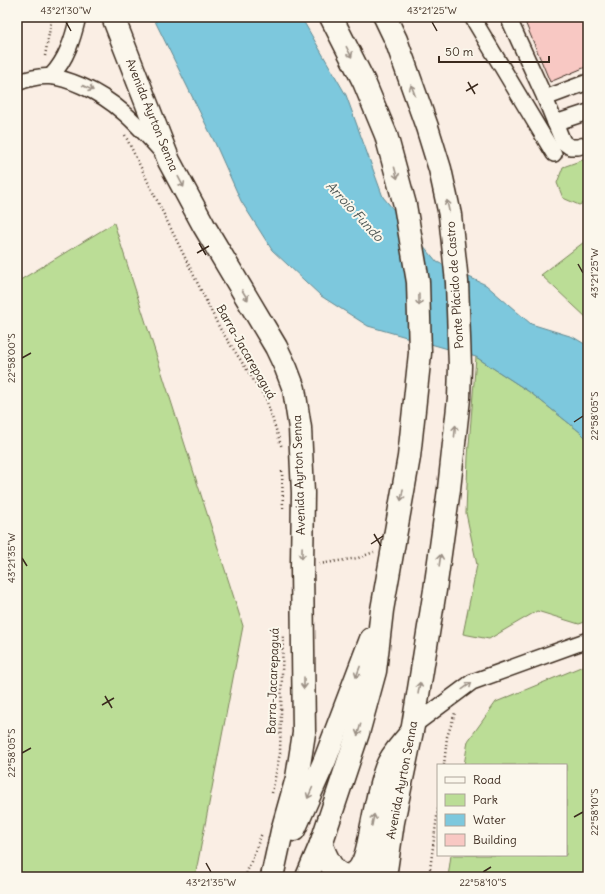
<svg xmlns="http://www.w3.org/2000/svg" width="605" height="894" viewBox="0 0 605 894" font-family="Delius,sans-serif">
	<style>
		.green { fill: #bbdd96; stroke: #7b845a }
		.water { fill: #7dc8dd; stroke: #638991 }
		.building { fill: #f8c8c3; stroke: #3b2a1e }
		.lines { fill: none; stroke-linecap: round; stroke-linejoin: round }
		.minor-casing { stroke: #3b2a1e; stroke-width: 18 }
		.highway-casing { stroke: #3b2a1e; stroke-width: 25 }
		.path { stroke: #3b2a1e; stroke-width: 2.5; stroke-dasharray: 1 3; stroke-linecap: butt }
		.minor { stroke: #fbf7ec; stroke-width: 15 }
		.highway { stroke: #fbf7ec; stroke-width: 22 }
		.oneway { stroke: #9b9085 }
		.ticks { fill: none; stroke: #3b2a1e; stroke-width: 1.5 }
		.labels { text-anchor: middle; stroke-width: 4; stroke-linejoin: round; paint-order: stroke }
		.street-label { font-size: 12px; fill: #3b2a1e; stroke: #fbf7ec }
		.water-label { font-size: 13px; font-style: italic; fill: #4f5957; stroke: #fbf7ec }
		.neatline { fill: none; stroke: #3b2a1e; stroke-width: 1.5 }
		.ticks-label { font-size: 10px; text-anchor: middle; fill: #3b2a1e }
	</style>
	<rect width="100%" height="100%" fill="#faeee4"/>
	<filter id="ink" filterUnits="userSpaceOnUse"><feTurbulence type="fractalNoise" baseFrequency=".025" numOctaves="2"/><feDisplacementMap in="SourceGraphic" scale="8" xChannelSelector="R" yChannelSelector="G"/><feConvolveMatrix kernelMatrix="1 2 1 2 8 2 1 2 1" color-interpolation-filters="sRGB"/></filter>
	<g filter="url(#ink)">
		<g class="green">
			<path d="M 588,158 L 588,201 L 579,205 L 563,198 L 557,183 L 563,167 Z"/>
			<path d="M 114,223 L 243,626 L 195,877 L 17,877 L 17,282 Z"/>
			<path d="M 588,239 L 588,319 L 541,275 Z"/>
			<path d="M 476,357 L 531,393 L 580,432 L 588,440 L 588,621 L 579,624 L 537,611 L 489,639 L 463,634 L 477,565 L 466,513 L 468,457 Z"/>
			<path d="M 588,664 L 588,877 L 448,877 L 451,855 L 566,855 L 566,765 L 464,765 L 468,741 L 496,702 Z"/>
		</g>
		<path class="water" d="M 153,17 L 301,17 L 346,95 L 383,197 L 437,262 L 486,285 L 531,324 L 573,337 L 588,346 L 588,440 L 580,432 L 531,393 L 476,357 L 368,326 L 321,296 L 272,250 L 241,201 L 215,143 Z"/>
		<path class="building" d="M 523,17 L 588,17 L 588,66 L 550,82 Z"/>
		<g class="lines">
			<defs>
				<g id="minor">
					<path d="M 472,17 L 554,154"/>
					<path d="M 508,17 L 545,98 L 563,142 L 570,147 L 578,147 L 588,144"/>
					<path d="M 51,76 C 67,59 73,38 78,17"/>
					<path d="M 17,83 C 42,73 57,75 82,86 C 115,100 137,124 161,151"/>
					<path d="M 545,98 L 588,82"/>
					<path d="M 555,123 L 588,112"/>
					<path d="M 413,726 L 472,682 L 588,640"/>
					<path d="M 371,877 L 374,862 L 381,848"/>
				</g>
				<g id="highway">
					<path d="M 113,17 L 169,161 L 204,226 L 276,347 L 286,368 L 294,389 L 300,428 L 303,493 L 302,566 L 304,733 L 297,778 L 282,831 L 272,877"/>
					<path d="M 385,17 L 396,40 L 427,127 L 440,169 L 450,215 L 457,282 L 460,366 L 459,398 L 449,489 L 435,590 L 413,726 L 393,822 L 385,877"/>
					<path d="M 294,830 L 325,760 L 371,639"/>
					<path d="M 321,844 C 326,855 333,879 350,875 C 354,874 359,870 361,866 C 367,856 369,842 371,830 C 375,810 379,787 386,768 C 391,755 401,745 409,735"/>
					<path d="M 307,877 L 321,844 L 358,733 L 375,671 L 382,610 L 409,457 L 420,353 L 418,282 L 405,205 L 386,135 L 364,82 L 331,17"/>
				</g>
			</defs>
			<use href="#minor" class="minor-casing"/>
			<use href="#highway" class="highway-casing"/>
			<g class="path">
				<path d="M 45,56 L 52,17"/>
				<path d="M 125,135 L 219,327 L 266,399 L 282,448"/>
				<path d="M 282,471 L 283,508"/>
				<path d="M 319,564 L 358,558 L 374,552"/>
				<path d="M 444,765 L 447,737 L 455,713"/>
				<path d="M 272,793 L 280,753 L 283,635"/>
				<path d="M 245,877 L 262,833"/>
				<path d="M 429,877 L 438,809"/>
			</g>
			<use href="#minor" class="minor"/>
			<use href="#highway" class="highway"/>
		</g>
		<defs><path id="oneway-shaft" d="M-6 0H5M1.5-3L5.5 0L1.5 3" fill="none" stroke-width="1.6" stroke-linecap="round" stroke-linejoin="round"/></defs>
		<g class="oneway">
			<use href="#oneway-shaft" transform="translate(349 52) rotate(63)"/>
			<use href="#oneway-shaft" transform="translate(88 88) rotate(25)"/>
			<use href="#oneway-shaft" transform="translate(413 90) rotate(-110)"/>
			<use href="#oneway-shaft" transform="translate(396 173) rotate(75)"/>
			<use href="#oneway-shaft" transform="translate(181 182) rotate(62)"/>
			<use href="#oneway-shaft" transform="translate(448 206) rotate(-102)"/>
			<use href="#oneway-shaft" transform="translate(245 295) rotate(59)"/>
			<use href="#oneway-shaft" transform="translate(419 300) rotate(89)"/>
			<use href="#oneway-shaft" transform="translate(455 431) rotate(-84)"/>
			<use href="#oneway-shaft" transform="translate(402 495) rotate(100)"/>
			<use href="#oneway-shaft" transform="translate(302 553) rotate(91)"/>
			<use href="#oneway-shaft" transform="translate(440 560) rotate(-82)"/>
			<use href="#oneway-shaft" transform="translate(358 672) rotate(111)"/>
			<use href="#oneway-shaft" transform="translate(304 683) rotate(90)"/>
			<use href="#oneway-shaft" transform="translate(467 686) rotate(-36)"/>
			<use href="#oneway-shaft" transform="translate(419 688) rotate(-81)"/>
			<use href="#oneway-shaft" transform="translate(359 730) rotate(106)"/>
			<use href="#oneway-shaft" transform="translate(310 793) rotate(114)"/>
			<use href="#oneway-shaft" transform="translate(373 820) rotate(-79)"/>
		</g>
	</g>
	<path class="ticks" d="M 66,22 L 71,31M 432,22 L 437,31M 468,82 L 475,94M 466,91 L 478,84M 199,243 L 206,255M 197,253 L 209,246M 578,264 L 583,273M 22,358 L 31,353M 574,422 L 583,416M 374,534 L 381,546M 371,544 L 383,536M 22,558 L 27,566M 105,696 L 112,708M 102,705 L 114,698M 22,753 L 31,748M 574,817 L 583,812M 206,863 L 211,872M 483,872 L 491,867"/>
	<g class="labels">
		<g class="street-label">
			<text transform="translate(152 115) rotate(68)" y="4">Avenida Ayrton Senna</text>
			<text transform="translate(455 285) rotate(-94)" y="4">Ponte Plácido de Castro</text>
			<text transform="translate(246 352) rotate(60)" y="4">Barra-Jacarepaguá</text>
			<text transform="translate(299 475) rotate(-92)" y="4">Avenida Ayrton Senna</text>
			<text transform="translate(273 681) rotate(-88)" y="4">Barra-Jacarepaguá</text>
			<text transform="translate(402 780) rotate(-79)" y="4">Avenida Ayrton Senna</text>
		</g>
		<g class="water-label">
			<text transform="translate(355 211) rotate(47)" y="5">Arroio Fundo</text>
		</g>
	</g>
	<rect width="605" height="894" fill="none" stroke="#fbf7ec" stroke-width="44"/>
	<rect x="437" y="764" width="130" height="92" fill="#fbf7ec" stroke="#aea59a"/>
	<rect x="445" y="777" width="20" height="6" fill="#fbf7ec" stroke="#aea59a"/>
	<text x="473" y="784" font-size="12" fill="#3b2a1e">Road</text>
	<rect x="445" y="794" width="20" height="12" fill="#bbdd96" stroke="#aea59a"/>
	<text x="473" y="804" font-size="12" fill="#3b2a1e">Park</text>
	<rect x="445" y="814" width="20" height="12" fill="#7dc8dd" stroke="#aea59a"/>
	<text x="473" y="824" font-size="12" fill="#3b2a1e">Water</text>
	<rect x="445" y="834" width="20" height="12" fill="#f8c8c3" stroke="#aea59a"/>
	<text x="473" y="844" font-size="12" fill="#3b2a1e">Building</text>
	<path d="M439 56v6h110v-6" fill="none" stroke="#3b2a1e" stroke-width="2"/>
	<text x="445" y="56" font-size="12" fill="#3b2a1e" stroke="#fbf7ec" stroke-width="3" paint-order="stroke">50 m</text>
	<rect x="22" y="22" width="561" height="850" class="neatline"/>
	<g class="ticks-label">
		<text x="66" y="14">43°21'30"W</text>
		<text x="432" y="14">43°21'25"W</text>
		<text transform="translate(594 273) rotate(-90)" y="4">43°21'25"W</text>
		<text transform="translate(11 358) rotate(-90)" y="4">22°58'00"S</text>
		<text transform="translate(594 416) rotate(-90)" y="4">22°58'05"S</text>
		<text transform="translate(11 558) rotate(-90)" y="4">43°21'35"W</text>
		<text transform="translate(11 753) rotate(-90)" y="4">22°58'05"S</text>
		<text transform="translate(594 812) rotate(-90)" y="4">22°58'10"S</text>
		<text x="211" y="886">43°21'35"W</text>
		<text x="483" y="886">22°58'10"S</text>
	</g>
</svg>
